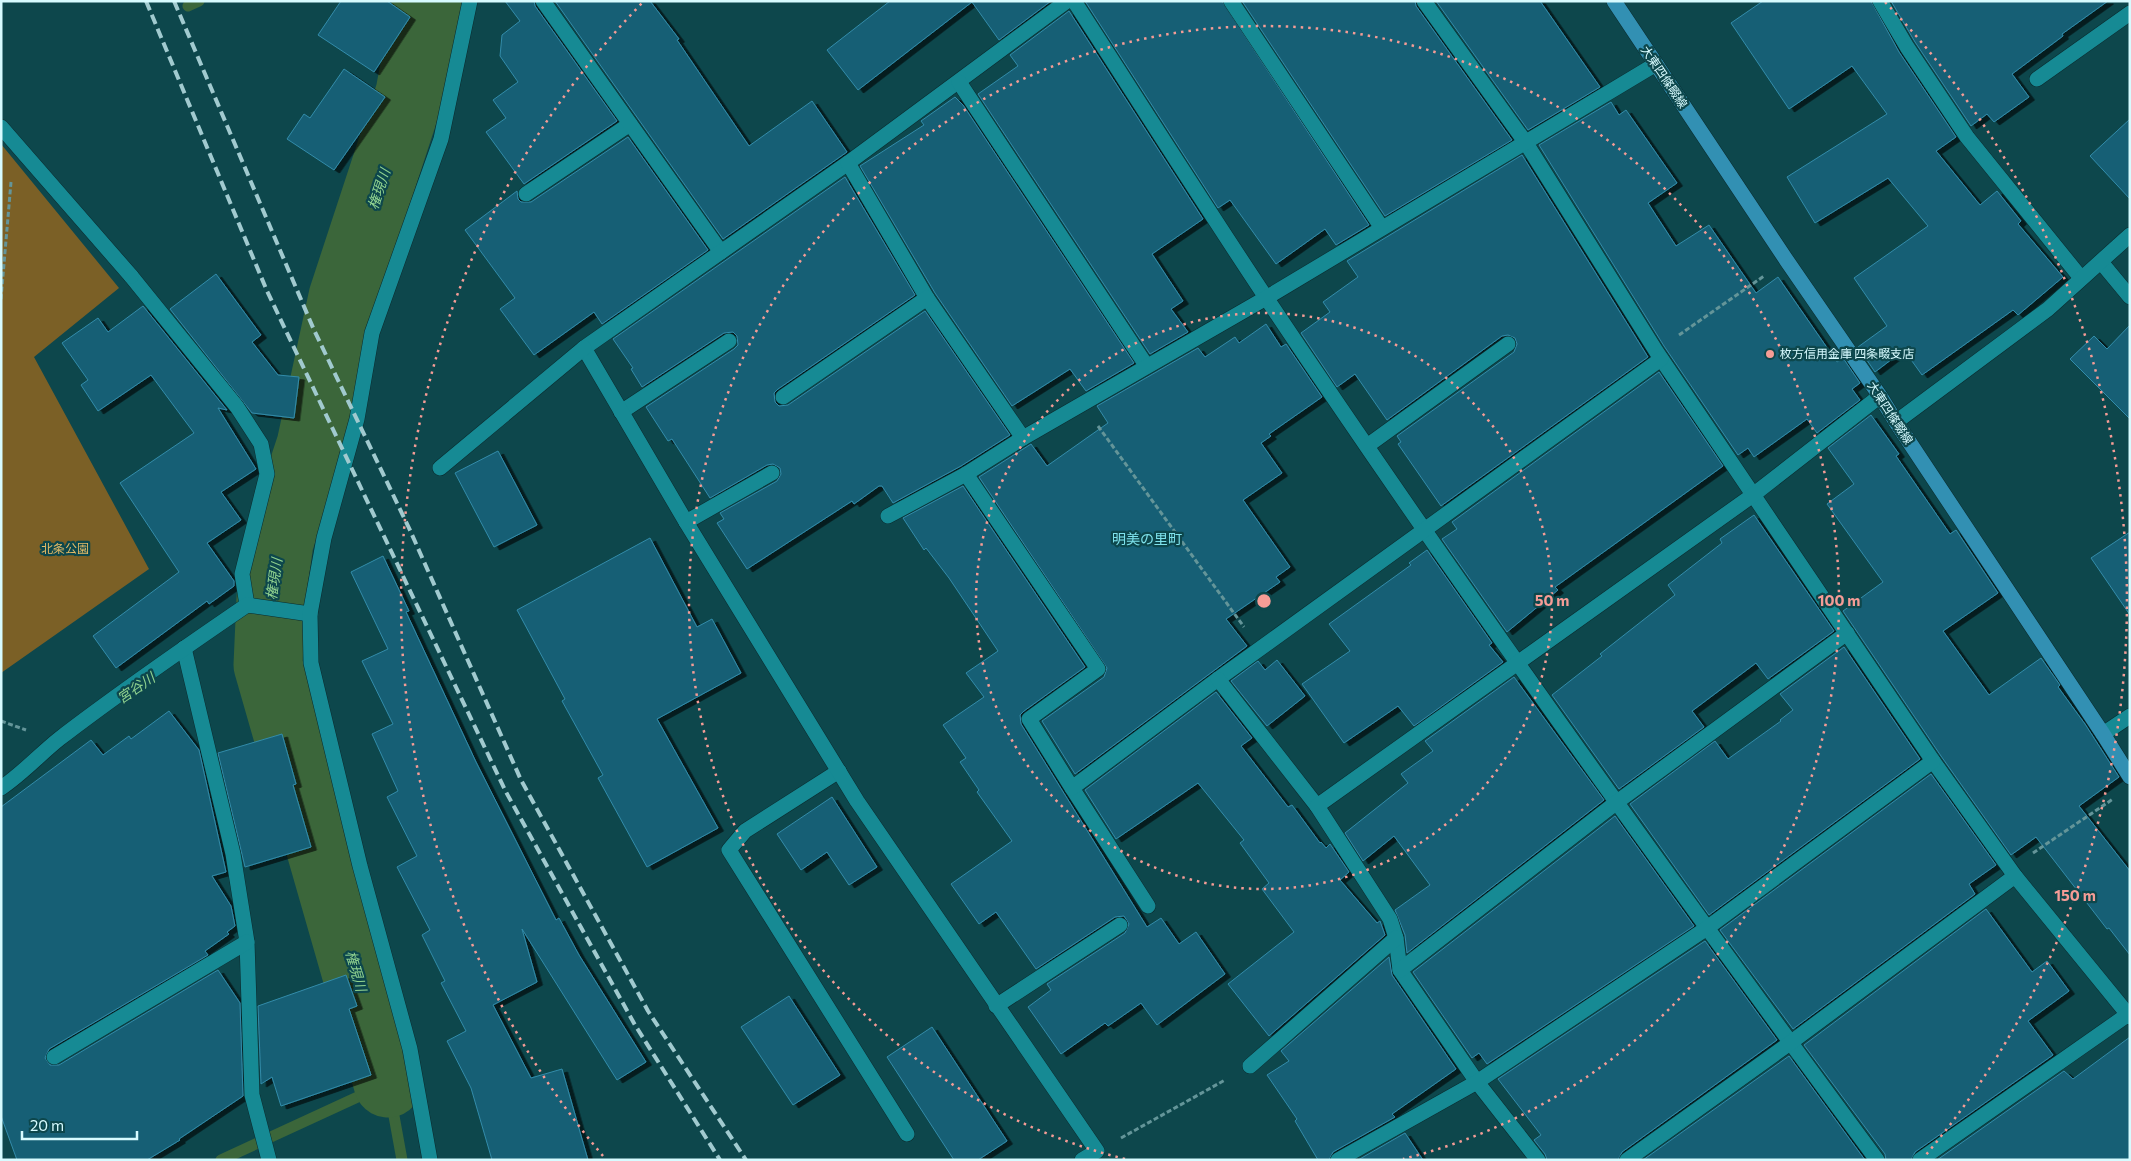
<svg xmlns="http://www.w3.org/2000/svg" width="2131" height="1161" viewBox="0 0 2131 1161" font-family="Commissioner,'Noto Sans JP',sans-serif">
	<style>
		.green { fill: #7b6026 }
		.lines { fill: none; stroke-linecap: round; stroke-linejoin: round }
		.stream { stroke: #3b663a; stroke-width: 11 }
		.river { stroke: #3b663a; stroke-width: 69 }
		.building { fill: #195f75; stroke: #328caa; filter: url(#shadow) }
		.service-casing { stroke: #0a2b2e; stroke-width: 16 }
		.minor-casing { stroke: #0a2b2e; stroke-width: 16 }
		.tertiary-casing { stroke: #0a2b2e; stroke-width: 16 }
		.secondary-casing { stroke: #0a2b2e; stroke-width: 16 }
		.path { stroke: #649599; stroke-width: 3; stroke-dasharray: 5 2.5; stroke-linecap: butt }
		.service { stroke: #168a94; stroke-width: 15 }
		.minor { stroke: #168a94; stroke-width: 15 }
		.tertiary { stroke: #168a94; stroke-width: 15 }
		.secondary { stroke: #3290b3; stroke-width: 15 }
		.rail { stroke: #a1cacf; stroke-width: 4; stroke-dasharray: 10 5; stroke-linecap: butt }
		.ring { fill: none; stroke: #f59c96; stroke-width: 2.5; stroke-dasharray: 2.5 5 }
		.poi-dot { fill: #f59c96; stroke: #0d474c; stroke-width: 2 }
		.labels { text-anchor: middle; stroke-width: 4.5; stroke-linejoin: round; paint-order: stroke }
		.street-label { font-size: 12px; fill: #d7fbff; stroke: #0d474c }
		.poi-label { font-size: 12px; fill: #d7fbff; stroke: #0d474c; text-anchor: start }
		.park-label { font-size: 12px; fill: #e6bc67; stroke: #0d474c }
		.water-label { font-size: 14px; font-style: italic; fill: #90d28f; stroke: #0d474c }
		.neighbourhood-label { font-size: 14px; fill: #7ee2ec; stroke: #0d474c }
		.centre { fill: #f59c96; stroke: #0d474c; stroke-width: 2.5 }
		.ring-label { font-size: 15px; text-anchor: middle; font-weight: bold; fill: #f59c96; stroke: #0d474c; stroke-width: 4.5; stroke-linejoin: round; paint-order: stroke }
	</style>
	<defs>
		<filter id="shadow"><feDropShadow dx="5.5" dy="3" stdDeviation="0" flood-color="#0009"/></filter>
	</defs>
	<rect width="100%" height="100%" fill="#0d474c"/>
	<path class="green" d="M 1,144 L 119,288 L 34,357 L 149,569 L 1,673 Z"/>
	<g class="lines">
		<g class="stream">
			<path d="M 188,6 L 199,1"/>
			<path d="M 221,1160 L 388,1083 L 402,1160"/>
		</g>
		<path class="river" d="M 388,1083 L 268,665 L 271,598 L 279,542 L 311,445 L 343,297 L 410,93 L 427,1"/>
	</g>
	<g class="building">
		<path d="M 341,1 L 387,1 L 410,17 L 374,72 L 318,35 Z"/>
		<path d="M 505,1 L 534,1 L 535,6 L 617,121 L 524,184 L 486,132 L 506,118 L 493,100 L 518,82 L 500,56 L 502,35 L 520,21 Z"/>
		<path d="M 555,1 L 650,1 L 679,39 L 677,40 L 749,146 L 812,101 L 847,152 L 723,239 Z"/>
		<path d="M 890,1 L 1051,1 L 999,40 L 972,2 L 858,90 L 827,50 Z"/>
		<path d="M 1085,1 L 1222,1 L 1369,225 L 1336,245 L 1325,229 L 1276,264 L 1230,200 L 1218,208 Z"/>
		<path d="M 1242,1 L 1415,1 L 1416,6 L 1512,140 L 1385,216 Z"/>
		<path d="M 1436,1 L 1540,1 L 1600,87 L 1528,130 Z"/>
		<path d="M 1763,1 L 1871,1 L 1899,52 L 1956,137 L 1936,151 L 1980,205 L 1997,191 L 2021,221 L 2018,224 L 2063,277 L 2018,315 L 2013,310 L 1922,375 L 1904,350 L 1875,372 L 1858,347 L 1887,326 L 1854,278 L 1928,226 L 1888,178 L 1815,223 L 1787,177 L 1887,114 L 1852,66 L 1789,109 L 1731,23 Z"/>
		<path d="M 1891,1 L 2108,1 L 2062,34 L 2063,36 L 2012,74 L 2029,97 L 1994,122 L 1987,114 L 1971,126 L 1915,42 Z"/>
		<path d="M 1069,11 L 1203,219 L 1152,254 L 1183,301 L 1171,309 L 1188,332 L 1150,354 L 978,94 L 1018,66 L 1010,55 Z"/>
		<path d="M 344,69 L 385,97 L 334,170 L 287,139 L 304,114 L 310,118 Z"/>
		<path d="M 955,97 L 963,105 L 1134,363 L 1086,391 L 1070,369 L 1012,406 L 935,293 L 860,166 L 924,125 L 921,121 Z"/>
		<path d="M 1611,102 L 1619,115 L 1626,110 L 1677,183 L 1648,203 L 1676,246 L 1709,225 L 1756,293 L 1778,277 L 1837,362 L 1843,358 L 1860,383 L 1852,389 L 1860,400 L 1817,433 L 1807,419 L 1754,457 L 1748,448 L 1738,455 L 1664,346 L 1539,145 Z"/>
		<path d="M 2130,119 L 2130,199 L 2090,156 Z"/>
		<path d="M 628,137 L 708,250 L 602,324 L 594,312 L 534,355 L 500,309 L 515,298 L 465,230 L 517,191 L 518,199 L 521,202 L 531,202 Z"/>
		<path d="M 1522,155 L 1648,357 L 1441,506 L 1398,444 L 1401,442 L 1397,436 L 1514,352 L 1517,344 L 1515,338 L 1508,335 L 1502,336 L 1387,420 L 1355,374 L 1337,387 L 1301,333 L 1330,312 L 1323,302 L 1358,277 L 1347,261 Z"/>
		<path d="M 845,177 L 915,295 L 778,389 L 774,393 L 775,402 L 779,406 L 788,405 L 925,311 L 1010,435 L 961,466 L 893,503 L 882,486 L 879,486 L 854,504 L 852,501 L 747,569 L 717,523 L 724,519 L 720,513 L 777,481 L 781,474 L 780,468 L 773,464 L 767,465 L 710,498 L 672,439 L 668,441 L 646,407 L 734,349 L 738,345 L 737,336 L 733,332 L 724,333 L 642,387 L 631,369 L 633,368 L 613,339 Z"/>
		<path d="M 216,274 L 261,335 L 252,342 L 278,375 L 299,377 L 294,418 L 252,413 L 170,309 Z"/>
		<path d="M 143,306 L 227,410 L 218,408 L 256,469 L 221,492 L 241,520 L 207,543 L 234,581 L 234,586 L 209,604 L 207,601 L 116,668 L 93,636 L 179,572 L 120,483 L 194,433 L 151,375 L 98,411 L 81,385 L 88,380 L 62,343 L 98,318 L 108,332 Z"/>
		<path d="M 1266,324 L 1281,347 L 1286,344 L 1322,397 L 1269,434 L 1271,436 L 1261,443 L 1282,473 L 1243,500 L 1290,567 L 1276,577 L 1280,582 L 1226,619 L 1247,646 L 1075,774 L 1042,721 L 1104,677 L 1107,668 L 979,477 L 1031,444 L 1047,466 L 1108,423 L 1097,406 L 1198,348 L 1205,357 L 1235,337 L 1239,343 Z"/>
		<path d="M 2130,325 L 2130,419 L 2070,359 L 2094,336 L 2107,349 Z"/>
		<path d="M 1659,372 L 1723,466 L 1555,587 L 1558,590 L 1507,632 L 1442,539 L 1457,529 L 1452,522 Z"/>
		<path d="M 1871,415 L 1899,454 L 1896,456 L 1950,534 L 1956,530 L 1998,593 L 1943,631 L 1989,695 L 2041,658 L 2060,685 L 2058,687 L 2085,724 L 2119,777 L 2079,806 L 2130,871 L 2130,955 L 2109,928 L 2107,929 L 2036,837 L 2011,855 L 1941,756 L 1843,611 L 1883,582 L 1827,504 L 1854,484 L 1828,448 Z"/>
		<path d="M 498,451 L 537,525 L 494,547 L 455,473 Z"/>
		<path d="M 963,486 L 1085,667 L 1024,711 L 1020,715 L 1021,724 L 1147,927 L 1161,918 L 1179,944 L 1196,932 L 1225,974 L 1157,1025 L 1141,1003 L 1108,1026 L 1105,1023 L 1061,1054 L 1028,1007 L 1051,990 L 1047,984 L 1125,933 L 1129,924 L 1124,916 L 1115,917 L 1036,969 L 996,912 L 979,924 L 951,884 L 1012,841 L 977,792 L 979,790 L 960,762 L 966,758 L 943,725 L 984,697 L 966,673 L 998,651 L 949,578 L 926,548 L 924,550 L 903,518 Z"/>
		<path d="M 1754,515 L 1834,631 L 1768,679 L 1756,663 L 1692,711 L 1704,727 L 1619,789 L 1552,695 L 1602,656 L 1600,654 L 1675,595 L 1668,585 L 1722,543 L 1720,539 Z"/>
		<path d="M 2130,532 L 2130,615 L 2091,558 Z"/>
		<path d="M 650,538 L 697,627 L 712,619 L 741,673 L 657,719 L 718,828 L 647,867 L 598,778 L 603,775 L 562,701 L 565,699 L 517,610 Z"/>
		<path d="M 1427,550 L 1492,643 L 1489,645 L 1503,662 L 1414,726 L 1398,706 L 1344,743 L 1302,684 L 1350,651 L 1329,624 L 1411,565 L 1409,563 Z"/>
		<path d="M 383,556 L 409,611 L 406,612 L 476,762 L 556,920 L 559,918 L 579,955 L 646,1062 L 617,1080 L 522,929 L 537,982 L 493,1005 L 531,1078 L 562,1069 L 588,1160 L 492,1160 L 471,1088 L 447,1041 L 466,1031 L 441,983 L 445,981 L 422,935 L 430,930 L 397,867 L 417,856 L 387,797 L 398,791 L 372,734 L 393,724 L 362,661 L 388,649 L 351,572 Z"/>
		<path d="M 1844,647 L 1920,759 L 1709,915 L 1630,804 L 1715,741 L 1728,759 L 1781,721 L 1780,720 L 1793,710 L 1780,694 Z"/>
		<path d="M 1277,660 L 1305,696 L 1267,726 L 1231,681 L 1258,661 L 1265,670 Z"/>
		<path d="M 1514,677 L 1604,800 L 1407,953 L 1405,935 L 1395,910 L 1430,885 L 1394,836 L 1363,861 L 1345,833 L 1408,783 L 1401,774 L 1433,751 L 1425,741 Z"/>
		<path d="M 1216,692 L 1252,738 L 1241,746 L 1288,807 L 1292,805 L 1320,843 L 1321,842 L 1326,848 L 1330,844 L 1349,872 L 1340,880 L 1377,923 L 1380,921 L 1385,935 L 1269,1036 L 1228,984 L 1294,932 L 1262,889 L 1269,883 L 1240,843 L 1244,840 L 1198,783 L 1116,839 L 1085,790 Z"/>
		<path d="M 169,711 L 199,750 L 226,872 L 212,876 L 231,906 L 235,926 L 227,932 L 229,934 L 205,951 L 208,955 L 49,1049 L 45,1058 L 50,1065 L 59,1065 L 218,970 L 240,1003 L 243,1096 L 179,1139 L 180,1140 L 147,1160 L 17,1160 L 1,1116 L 1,807 L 91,740 L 103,755 L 129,736 L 131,739 Z"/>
		<path d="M 282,734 L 296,784 L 293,785 L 311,847 L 245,867 L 218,753 Z"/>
		<path d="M 1931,774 L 1996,865 L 1969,884 L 1975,894 L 1793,1029 L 1720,930 Z"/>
		<path d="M 832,797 L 877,867 L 849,885 L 827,852 L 801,870 L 777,834 Z"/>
		<path d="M 1615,816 L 1694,926 L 1487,1064 L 1479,1053 L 1472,1058 L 1413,972 Z"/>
		<path d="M 1986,909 L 2032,972 L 2047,961 L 2069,991 L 2028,1021 L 2053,1055 L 1915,1152 L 1911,1160 L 1886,1160 L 1885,1154 L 1804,1045 Z"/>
		<path d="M 1705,941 L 1777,1040 L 1622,1152 L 1618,1160 L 1547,1160 L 1545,1154 L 1534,1140 L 1541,1135 L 1498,1079 Z"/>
		<path d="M 1389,957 L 1392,975 L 1456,1069 L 1392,1114 L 1395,1117 L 1333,1152 L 1329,1160 L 1318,1160 L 1295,1121 L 1297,1119 L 1267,1075 L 1289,1061 L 1281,1051 Z"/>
		<path d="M 346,975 L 357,1006 L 349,1009 L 371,1075 L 281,1106 L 272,1077 L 261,1084 L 258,1006 Z"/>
		<path d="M 789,996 L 840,1075 L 793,1105 L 741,1027 Z"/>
		<path d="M 932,1027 L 1007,1141 L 978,1160 L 954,1160 L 887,1057 Z"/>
		<path d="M 2130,1037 L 2130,1160 L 1937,1160 L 2064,1071 L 2073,1079 Z"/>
		<path d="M 1789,1056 L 1865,1160 L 1643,1160 Z"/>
		<path d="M 1405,1133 L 1423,1160 L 1358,1160 Z"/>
	</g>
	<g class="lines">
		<defs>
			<g id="service">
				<path d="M 526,194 L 630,124"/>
				<path d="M 131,276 L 237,407 L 261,444 L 267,474 L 242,574 L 247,605"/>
				<path d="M 621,412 L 729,341"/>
				<path d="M 839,771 L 745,831 L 729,850 L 907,1134"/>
				<path d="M 1072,788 L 1148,906"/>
				<path d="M 996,1006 L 1120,925"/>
			</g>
			<g id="minor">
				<path d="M 543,1 L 721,252"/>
				<path d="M 1067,1 L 848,163 L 584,348 L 686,522 L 857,801 L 1097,1151 L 1082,1160"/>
				<path d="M 1074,1 C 1138,100 1201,200 1267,299 C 1462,591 1668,877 1877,1160"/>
				<path d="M 1231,1 L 1382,228"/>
				<path d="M 1424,1 L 1526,143 L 1656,351 L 1933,761 L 2015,876 L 1790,1043 L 1627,1160"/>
				<path d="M 1880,1 L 1907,47 L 1967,137 L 2081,278"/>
				<path d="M 2037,79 L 2130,13"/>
				<path d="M 959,82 L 1146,365"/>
				<path d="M 1,127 L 131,276"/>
				<path d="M 848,163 L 927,298 L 1023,438"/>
				<path d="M 2101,262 L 2130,297"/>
				<path d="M 783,397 L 927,298"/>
				<path d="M 1896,422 L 2048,309 L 2130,235"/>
				<path d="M 1367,446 L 1508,344"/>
				<path d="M 440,468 L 584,348"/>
				<path d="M 966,474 L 1098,669 L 1029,719 L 1072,788 L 1218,679 L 1661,359"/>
				<path d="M 888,516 L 966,474 L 1023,438 L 1266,298 L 1656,64"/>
				<path d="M 686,522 L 772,473"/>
				<path d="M 184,648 L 233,854 L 247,942 L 252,1095 L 269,1160"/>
				<path d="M 1218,679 L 1317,806 L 1390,919 L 1396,938 L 1400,970 L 1477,1082 L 1538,1160"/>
				<path d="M 2103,734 L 2130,716"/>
				<path d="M 1,788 C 22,774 39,755 59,739 C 120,692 184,648 247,605 L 310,614"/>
				<path d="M 1317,806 L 1753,495 L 1880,396"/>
				<path d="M 2015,876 L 2130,1017"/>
				<path d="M 1400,970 L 1617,802 L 1847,633"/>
				<path d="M 54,1057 L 247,942"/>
				<path d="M 1250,1066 L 1396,938"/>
				<path d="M 1338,1160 L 1477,1082 L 1707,928 L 1933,761"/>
				<path d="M 1920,1160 L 2130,1013"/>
			</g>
			<path id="tertiary" d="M 430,1160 L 410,1049 L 360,866 L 311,663 L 310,614 L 324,538 L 357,419 L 372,333 L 441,139 L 470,1"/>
			<path id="secondary" d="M 1614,1 L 1787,261 L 1880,396 L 1896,422 L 2103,734 L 2130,777"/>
		</defs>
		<use href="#service" class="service-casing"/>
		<use href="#minor" class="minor-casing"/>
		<use href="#tertiary" class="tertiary-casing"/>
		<use href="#secondary" class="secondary-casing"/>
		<g class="path">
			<path d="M 1,299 L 11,182"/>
			<path d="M 1679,335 L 1764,276"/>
			<path d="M 1098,426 L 1244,627"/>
			<path d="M 1,721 L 26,730"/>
			<path d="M 2033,853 L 2113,799"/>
			<path d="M 1121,1138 L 1225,1080"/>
		</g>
		<use href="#service" class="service"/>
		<use href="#minor" class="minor"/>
		<use href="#tertiary" class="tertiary"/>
		<use href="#secondary" class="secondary"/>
		<g class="rail">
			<path d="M 146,1 L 267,291 L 506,792 L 635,1025 L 720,1160"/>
			<path d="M 174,1 L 314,330 L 409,528 L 521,780 L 648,1011 L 746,1160"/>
		</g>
	</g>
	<g class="ring">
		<circle cx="1264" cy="601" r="288"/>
		<path d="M1125 1159A575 575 0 1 1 1403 1159"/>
		<path d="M603 1156A863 863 0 0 1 643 2M1885 2A863 863 0 0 1 1925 1156"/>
	</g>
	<circle class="poi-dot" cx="1770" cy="354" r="5"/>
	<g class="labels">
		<g class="street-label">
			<text transform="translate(1664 77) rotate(56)" y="4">大東四條畷線</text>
			<text transform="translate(1890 413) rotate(57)" y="4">大東四條畷線</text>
		</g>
		<g class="poi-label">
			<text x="1780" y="358">枚方信用金庫 四条畷支店</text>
		</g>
		<g class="park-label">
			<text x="65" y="553">北条公園</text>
		</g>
		<g class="water-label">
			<text transform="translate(379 189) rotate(-72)" y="5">権現川</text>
			<text transform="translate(274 579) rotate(-82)" y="5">権現川</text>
			<text transform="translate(136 688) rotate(-34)" y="5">宮谷川</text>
			<text transform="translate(356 971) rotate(74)" y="5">権現川</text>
		</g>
		<g class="neighbourhood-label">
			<text x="1147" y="544">明美の里町</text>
		</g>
	</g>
	<circle cx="1264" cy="601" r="8" class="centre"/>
	<g class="ring-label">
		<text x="1552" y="606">50 m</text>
		<text x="1839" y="606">100 m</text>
		<text x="2075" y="901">150 m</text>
	</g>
	<rect width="2131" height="1161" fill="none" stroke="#d7fbff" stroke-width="5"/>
	<path d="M22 1131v8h115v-8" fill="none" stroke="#d7fbff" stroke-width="2.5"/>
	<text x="30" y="1131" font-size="15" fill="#d7fbff" stroke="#0d474c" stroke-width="4" paint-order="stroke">20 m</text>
</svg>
